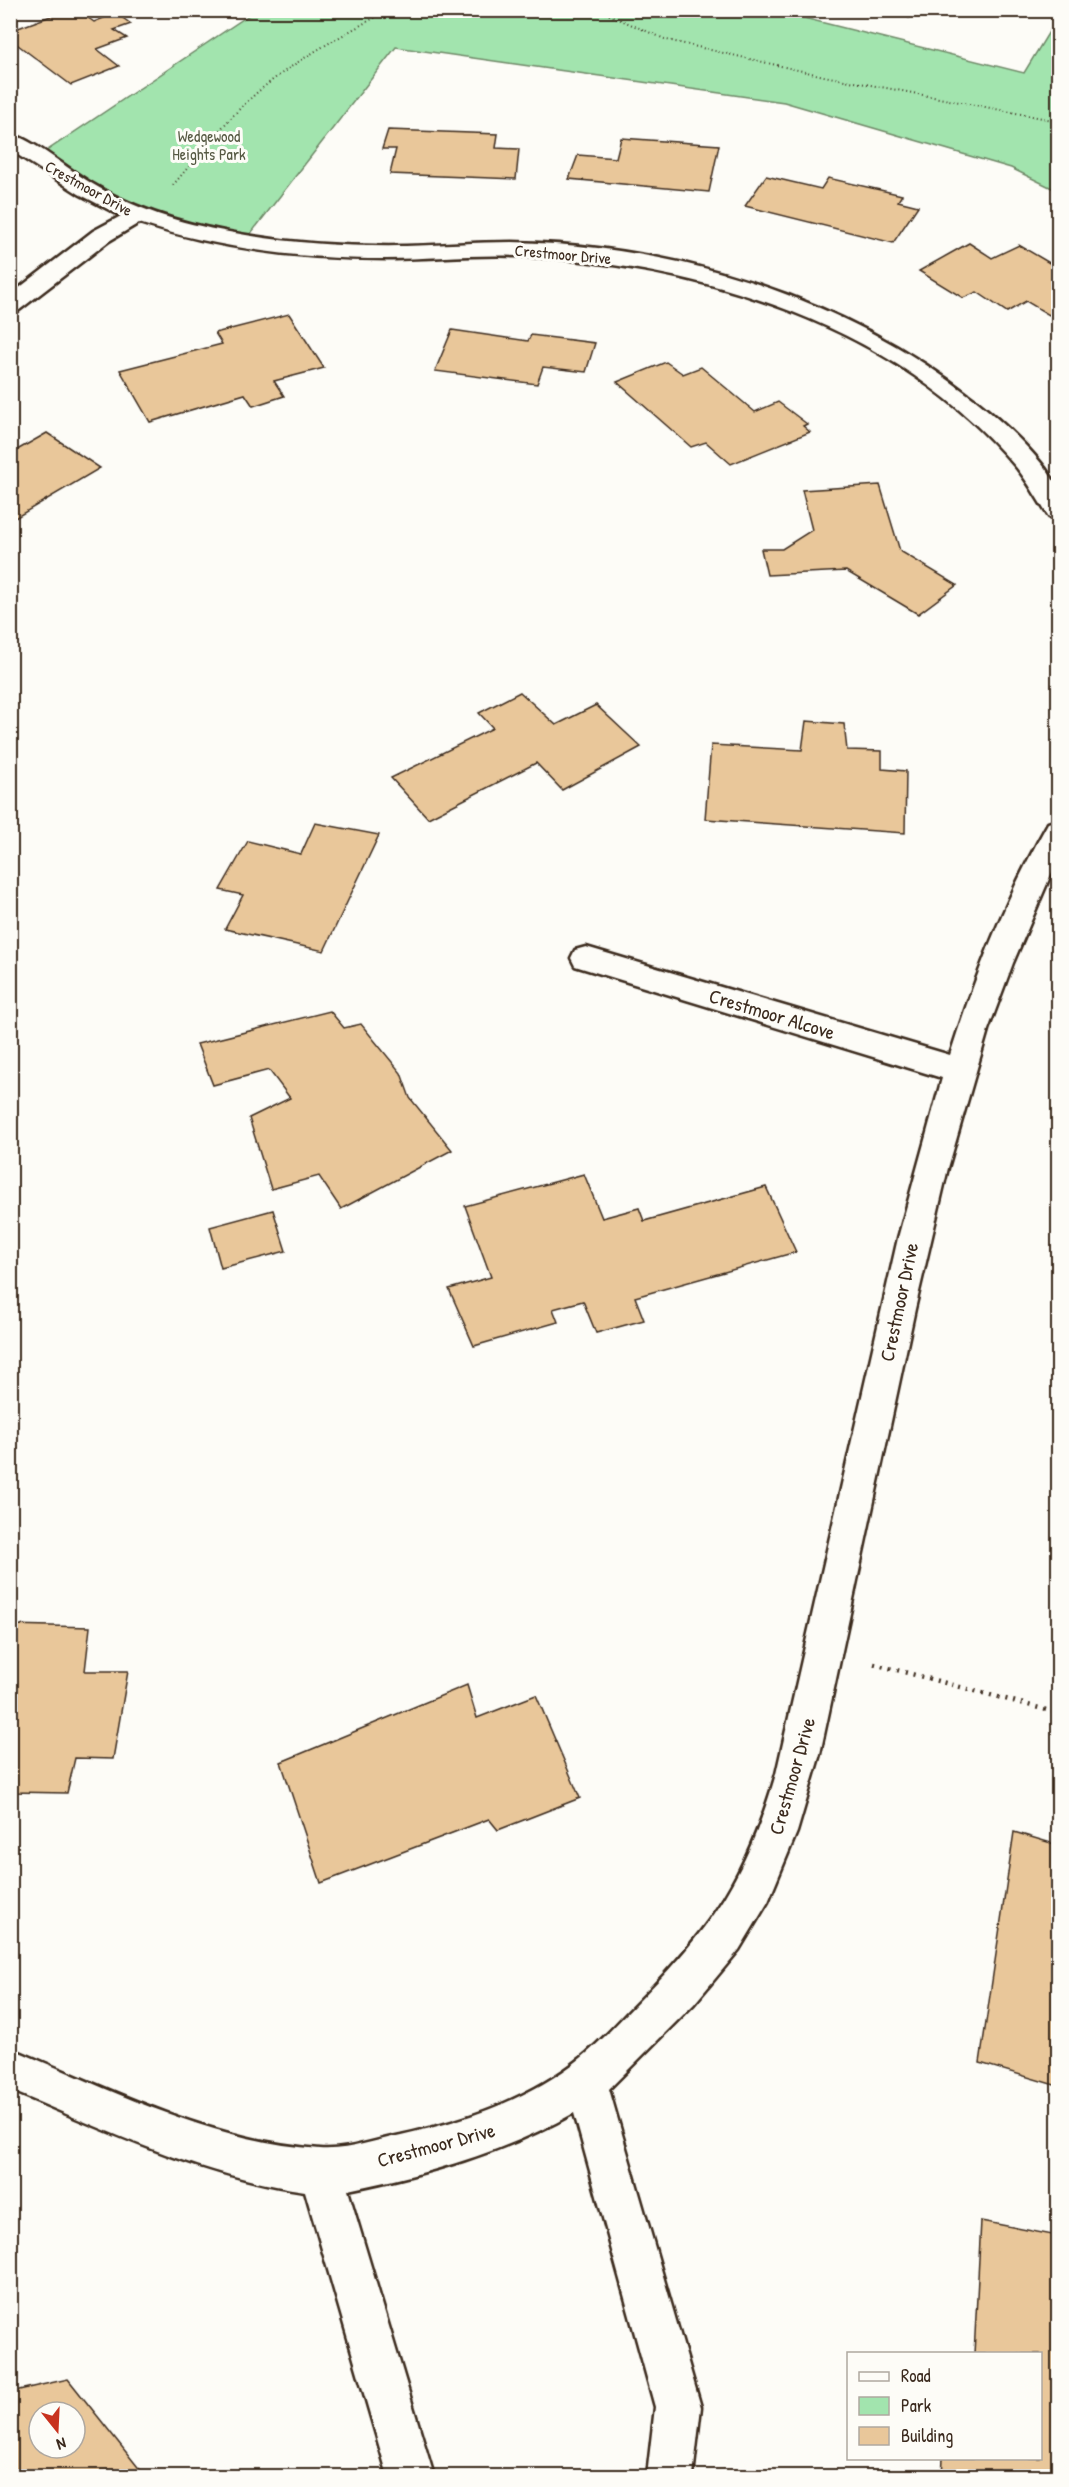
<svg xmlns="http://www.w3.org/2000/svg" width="1069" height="2487" viewBox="0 0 1069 2487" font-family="'Patrick Hand',sans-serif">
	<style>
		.green { fill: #a2e4ae; stroke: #6e8766; stroke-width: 1.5 }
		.building { fill: #e9c79a; stroke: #3b2a1e; stroke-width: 1.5; fill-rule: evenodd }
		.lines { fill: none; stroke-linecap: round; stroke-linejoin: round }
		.minor-casing { stroke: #3b2a1e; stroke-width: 5 }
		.path-far1 { stroke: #3b2a1e; stroke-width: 2; stroke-dasharray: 1 3; stroke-linecap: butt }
		.path { stroke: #3b2a1e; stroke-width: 4.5; stroke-dasharray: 2 6; stroke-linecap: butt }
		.minor { fill: #fdfcf7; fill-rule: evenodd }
		.labels { text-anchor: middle; stroke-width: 6; stroke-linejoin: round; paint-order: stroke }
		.far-park-label { font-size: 16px; fill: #555842; stroke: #fdfcf7 }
		.far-street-label { font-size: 16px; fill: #3b2a1e; stroke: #fdfcf7 }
		.street-label { font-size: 20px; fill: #3b2a1e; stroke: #fdfcf7 }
	</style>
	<rect width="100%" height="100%" fill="#fdfcf7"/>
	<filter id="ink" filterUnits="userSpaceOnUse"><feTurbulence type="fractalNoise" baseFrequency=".0167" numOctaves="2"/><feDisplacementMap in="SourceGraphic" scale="12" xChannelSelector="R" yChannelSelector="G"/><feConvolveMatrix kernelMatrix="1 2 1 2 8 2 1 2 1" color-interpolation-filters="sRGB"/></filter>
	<g filter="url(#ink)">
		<path class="green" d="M 255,11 L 776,11 L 1024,73 L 1058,17 L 1058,191 L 1011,168 L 784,102 L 396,47 L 245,241 L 137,215 L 36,158 Z"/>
		<g class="building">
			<path d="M 67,10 L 77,10 L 94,22 L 116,13 L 131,24 L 114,30 L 127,38 L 97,49 L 119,66 L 71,85 L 10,39 L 10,31 Z"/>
			<path d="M 895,10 L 950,10 L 931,19 L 921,13 L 909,18 Z"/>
			<path d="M 388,130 L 498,134 L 496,148 L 519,149 L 516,179 L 390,174 L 396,149 L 382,149 Z"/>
			<path d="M 621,138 L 719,145 L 709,192 L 569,179 L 578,155 L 616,158 Z"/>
			<path d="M 766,176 L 821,189 L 828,178 L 902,195 L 898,201 L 918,206 L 893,243 L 745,206 Z"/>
			<path d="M 969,243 L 992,258 L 1019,245 L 1058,268 L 1058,310 L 1049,315 L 1026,301 L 1007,312 L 977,292 L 963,298 L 919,271 Z"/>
			<path d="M 289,314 L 324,368 L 274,381 L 284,396 L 253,406 L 245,394 L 150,422 L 120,370 L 222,344 L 215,333 Z"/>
			<path d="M 452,330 L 528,341 L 531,335 L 595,343 L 586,372 L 543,367 L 537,384 L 435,371 Z"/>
			<path d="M 666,362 L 683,374 L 701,367 L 755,412 L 778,402 L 807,424 L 803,426 L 810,432 L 731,464 L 706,442 L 691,447 L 617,382 Z"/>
			<path d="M 47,433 L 100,468 L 10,521 L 10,454 Z"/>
			<path d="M 880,485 L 900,551 L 957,585 L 918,614 L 846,571 L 767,575 L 761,549 L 782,549 L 812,530 L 802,490 Z"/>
			<path d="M 520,692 L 556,725 L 596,705 L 641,747 L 562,790 L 536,763 L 428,818 L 391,778 L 493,728 L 479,713 Z"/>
			<path d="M 806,721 L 844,724 L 847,750 L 882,751 L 882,769 L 906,771 L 905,833 L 705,819 L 711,745 L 802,750 Z"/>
			<path d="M 315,823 L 379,835 L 324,951 L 225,929 L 243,895 L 220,890 L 248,841 L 301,854 Z"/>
			<path d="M 330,1011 L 344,1028 L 361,1024 L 401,1073 L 410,1098 L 452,1150 L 341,1209 L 319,1176 L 271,1189 L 249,1118 L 290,1098 L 269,1070 L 213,1085 L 197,1044 Z"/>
			<path d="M 584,1174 L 602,1218 L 639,1208 L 644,1221 L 766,1187 L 796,1252 L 635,1297 L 644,1320 L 596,1333 L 583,1301 L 553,1309 L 558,1322 L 474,1346 L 449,1289 L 491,1277 L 465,1206 Z"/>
			<path d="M 273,1210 L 286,1251 L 221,1268 L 210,1227 Z"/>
			<path d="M 10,1625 L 90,1627 L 85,1671 L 128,1671 L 113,1759 L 75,1758 L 67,1793 L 10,1792 Z"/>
			<path d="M 467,1685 L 477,1718 L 536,1695 L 580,1798 L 498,1830 L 489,1819 L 321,1883 L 281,1762 Z"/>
			<path d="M 1014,1832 L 1058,1845 L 1058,2086 L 980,2063 Z"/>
			<path d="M 981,2221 L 1058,2236 L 1058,2476 L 942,2476 L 943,2458 L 1040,2458 L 1040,2354 L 974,2354 Z"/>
			<path d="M 68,2379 L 103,2423 L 145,2476 L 10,2476 L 10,2398 L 19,2390 ZM 39,2412 L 75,2412 L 75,2448 L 39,2448 Z"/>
		</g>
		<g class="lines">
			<defs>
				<g id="minor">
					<path d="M 10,134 C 33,139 69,170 91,183 C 134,209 180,223 229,232 C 287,243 346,247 406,246 C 441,245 476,242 512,242 C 676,245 844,297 974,399 C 997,417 1048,462 1058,490 C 1061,497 1058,510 1058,519 L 1049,517 C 1038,500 1029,483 1016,467 C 895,323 698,264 517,256 C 473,254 430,259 386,259 C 303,259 218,249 139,223 L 109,241 L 18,311 L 10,313 L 10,295 L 93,231 L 121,216 L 79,194 L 10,150 Z"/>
					<path d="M 1058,820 L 1058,858 L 1013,963 L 988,1030 L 948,1168 L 915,1309 L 820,1754 L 797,1832 L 768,1902 L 739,1950 L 694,2004 L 609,2089 L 701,2407 L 693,2476 L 647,2476 L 655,2407 L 574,2113 C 503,2153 427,2174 348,2190 L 434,2476 L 388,2476 L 305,2191 C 201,2176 106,2130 10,2090 L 10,2048 C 109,2089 212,2142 320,2149 C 347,2151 375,2140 401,2135 C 464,2121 529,2100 581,2058 C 602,2041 620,2020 639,2001 C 714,1925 746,1876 776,1774 L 898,1238 L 942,1078 L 575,966 L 571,958 L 575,950 L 586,947 L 950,1055 C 975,976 1007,895 1048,823 Z"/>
				</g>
			</defs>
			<use href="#minor" class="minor-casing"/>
			<g class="path-far1">
				<path d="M 598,10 L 667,40 L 824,76 L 1058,121"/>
				<path d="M 173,185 C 201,153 227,118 260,90 C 299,58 344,34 389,10"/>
			</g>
			<path class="path" d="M 874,1664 L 1058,1713"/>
			<use href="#minor" class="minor"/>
		</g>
	</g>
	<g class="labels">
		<g class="far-park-label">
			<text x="209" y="142">Wedgewood<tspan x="209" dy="18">Heights Park</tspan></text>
		</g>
		<g class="far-street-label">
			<text transform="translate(89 188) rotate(29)" y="6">Crestmoor Drive</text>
			<text transform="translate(563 254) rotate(5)" y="6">Crestmoor Drive</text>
		</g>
		<g class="street-label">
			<text transform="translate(772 1014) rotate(17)" y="7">Crestmoor Alcove</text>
			<text transform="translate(899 1302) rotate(-78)" y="7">Crestmoor Drive</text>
			<text transform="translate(792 1776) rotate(-74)" y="7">Crestmoor Drive</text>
			<text transform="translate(436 2145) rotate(-15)" y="7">Crestmoor Drive</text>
		</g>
	</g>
	<rect width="1069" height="2487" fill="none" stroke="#fdfcf7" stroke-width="36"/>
	<rect x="18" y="18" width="1033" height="2451" fill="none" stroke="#3b2a1e" stroke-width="2" filter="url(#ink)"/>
	<rect x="847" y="2352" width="195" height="108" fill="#fdfcf7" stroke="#afa8a0" stroke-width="1.5"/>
	<rect x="859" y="2372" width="30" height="9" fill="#fdfcf7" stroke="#afa8a0" stroke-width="1.5"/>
	<text x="901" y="2382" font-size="18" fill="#3b2a1e">Road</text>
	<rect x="859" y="2397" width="30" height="18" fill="#a2e4ae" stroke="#afa8a0" stroke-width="1.5"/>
	<text x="901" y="2412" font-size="18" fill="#3b2a1e">Park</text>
	<rect x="859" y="2427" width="30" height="18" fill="#e9c79a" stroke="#afa8a0" stroke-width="1.5"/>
	<text x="901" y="2442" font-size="18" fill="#3b2a1e">Building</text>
	<g transform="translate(57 2430) rotate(162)"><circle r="28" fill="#fdfcf7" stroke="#afa8a0" stroke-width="1.5"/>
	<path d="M0-4.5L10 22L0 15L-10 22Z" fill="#c8321e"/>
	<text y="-9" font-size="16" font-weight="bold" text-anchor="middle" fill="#3b2a1e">N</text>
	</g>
</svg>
